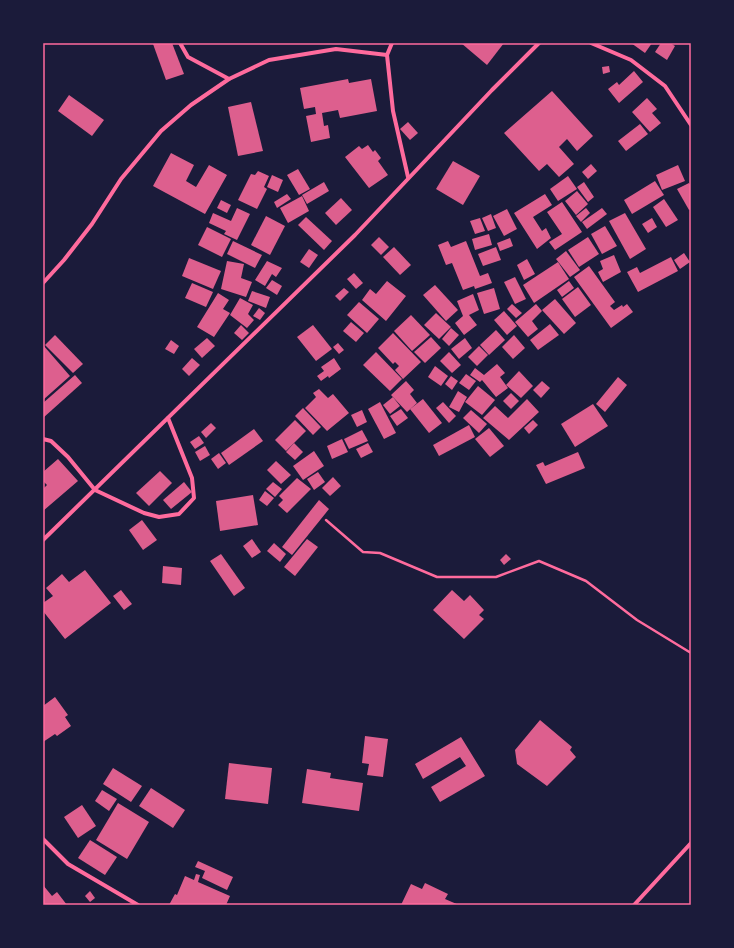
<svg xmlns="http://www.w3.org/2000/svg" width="734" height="948" viewBox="0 0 734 948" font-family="'Source Sans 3',sans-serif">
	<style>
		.building { fill: #dd5f8e }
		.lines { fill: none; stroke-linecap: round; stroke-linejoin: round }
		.path { stroke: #ff6b9d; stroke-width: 2.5 }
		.minor { stroke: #ff6b9d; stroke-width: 4 }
		.neatline { fill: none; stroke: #ff6b9d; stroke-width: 1.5 }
	</style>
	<rect width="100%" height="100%" fill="#1b1b3a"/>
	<g class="building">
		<path d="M 172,43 L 184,74 L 166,80 L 153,44 Z"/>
		<path d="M 461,43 L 504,43 L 487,65 Z"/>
		<path d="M 631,43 L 652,43 L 645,53 Z"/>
		<path d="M 661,43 L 670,43 L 675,46 L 667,60 L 655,52 Z"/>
		<path d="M 609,66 L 610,72 L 603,74 L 602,67 Z"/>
		<path d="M 634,71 L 643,82 L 619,103 L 608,89 L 617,82 L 619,85 Z"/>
		<path d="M 348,79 L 349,83 L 371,79 L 377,111 L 340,118 L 338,110 L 322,113 L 324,126 L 328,125 L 330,138 L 311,142 L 306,116 L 316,114 L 315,107 L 304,109 L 300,88 Z"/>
		<path d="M 552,91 L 593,136 L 577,151 L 567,139 L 559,147 L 574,164 L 559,177 L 547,164 L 539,171 L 504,133 Z"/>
		<path d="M 69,95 L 104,120 L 92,136 L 58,111 Z"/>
		<path d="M 647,98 L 657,109 L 652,113 L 661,123 L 650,132 L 632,112 Z"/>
		<path d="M 251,102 L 263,151 L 238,156 L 228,107 Z"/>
		<path d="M 408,122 L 418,133 L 410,140 L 400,129 Z"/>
		<path d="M 640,124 L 648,134 L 626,151 L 618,141 Z"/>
		<path d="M 368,145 L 373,152 L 375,150 L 381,158 L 378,161 L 388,175 L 369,188 L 345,157 L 359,146 L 362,149 Z"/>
		<path d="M 171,153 L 194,165 L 186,181 L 196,187 L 209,165 L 227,175 L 205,214 L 153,186 Z"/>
		<path d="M 453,161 L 480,176 L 463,205 L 436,189 Z"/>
		<path d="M 591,164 L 597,171 L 588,179 L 582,172 Z"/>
		<path d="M 678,165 L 685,181 L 662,190 L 656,175 Z"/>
		<path d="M 298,169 L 310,189 L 299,195 L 287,175 Z"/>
		<path d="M 258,171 L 269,176 L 264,187 L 267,189 L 257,209 L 238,200 L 251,174 L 255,175 Z"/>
		<path d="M 272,175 L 283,180 L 278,192 L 267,187 Z"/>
		<path d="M 568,176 L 577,189 L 558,201 L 550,189 Z"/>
		<path d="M 655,181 L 664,195 L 632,214 L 624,200 Z"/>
		<path d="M 324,182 L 329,191 L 307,204 L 302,195 Z"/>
		<path d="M 584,182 L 594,197 L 588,202 L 577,187 Z"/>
		<path d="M 689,183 L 691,186 L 691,209 L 689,210 L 677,189 Z"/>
		<path d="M 577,191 L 588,204 L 576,215 L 565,201 Z"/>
		<path d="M 287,194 L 291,199 L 277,208 L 274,202 Z"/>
		<path d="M 545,194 L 552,205 L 533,217 L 542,231 L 546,228 L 551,238 L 537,249 L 514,213 Z"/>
		<path d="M 302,196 L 309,211 L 288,223 L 280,208 Z"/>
		<path d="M 341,198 L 352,210 L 336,225 L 325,213 Z"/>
		<path d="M 664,199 L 678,220 L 666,227 L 653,207 Z"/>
		<path d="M 221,200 L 231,205 L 227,213 L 217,208 Z"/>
		<path d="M 562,202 L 582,232 L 555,250 L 549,242 L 562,234 L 547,212 Z"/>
		<path d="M 237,208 L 250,214 L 237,240 L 224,234 L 226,231 L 209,223 L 213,213 L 231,221 Z"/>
		<path d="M 586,208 L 590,213 L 581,222 L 576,216 Z"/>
		<path d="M 602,208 L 607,214 L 587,229 L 582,222 Z"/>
		<path d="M 507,209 L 517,229 L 504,236 L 493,216 Z"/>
		<path d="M 625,213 L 646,249 L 630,259 L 609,221 Z"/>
		<path d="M 491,214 L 496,228 L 488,231 L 482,218 Z"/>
		<path d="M 266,216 L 285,226 L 270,255 L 251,245 Z"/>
		<path d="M 306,217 L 332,241 L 324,250 L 298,225 Z"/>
		<path d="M 480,218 L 485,231 L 475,234 L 470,221 Z"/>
		<path d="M 652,218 L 657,227 L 648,233 L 642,224 Z"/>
		<path d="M 605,226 L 617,246 L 602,254 L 591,234 Z"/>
		<path d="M 207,227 L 231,239 L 222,257 L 198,245 Z"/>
		<path d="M 489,234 L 492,245 L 475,250 L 472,239 Z"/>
		<path d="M 379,237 L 389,247 L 381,255 L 371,245 Z"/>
		<path d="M 588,237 L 599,254 L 579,267 L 568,250 Z"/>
		<path d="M 510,238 L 513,246 L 500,251 L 497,243 Z"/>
		<path d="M 233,241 L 262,255 L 255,268 L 227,254 Z"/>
		<path d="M 448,241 L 451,247 L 466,241 L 480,276 L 488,273 L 492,283 L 475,289 L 474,286 L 463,290 L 452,263 L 446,265 L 438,245 Z"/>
		<path d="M 394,247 L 411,265 L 400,275 L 383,257 Z"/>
		<path d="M 496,247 L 501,260 L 483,266 L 478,254 Z"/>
		<path d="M 309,249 L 318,255 L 309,268 L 300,262 Z"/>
		<path d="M 566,251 L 580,270 L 570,277 L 556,259 Z"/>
		<path d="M 684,253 L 690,262 L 680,269 L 674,260 Z"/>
		<path d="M 614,255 L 621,272 L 603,282 L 598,272 L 603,269 L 600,261 Z"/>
		<path d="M 671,257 L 678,271 L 638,292 L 627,272 L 637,267 L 640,273 Z"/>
		<path d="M 189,258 L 221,271 L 213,289 L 182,276 Z"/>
		<path d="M 527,259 L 535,274 L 524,280 L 517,265 Z"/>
		<path d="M 227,261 L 244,264 L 241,278 L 252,282 L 246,297 L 221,289 Z"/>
		<path d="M 267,261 L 282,268 L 276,277 L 272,274 L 265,286 L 255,280 Z"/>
		<path d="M 558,262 L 569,279 L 534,303 L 523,285 Z"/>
		<path d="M 589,266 L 615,302 L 610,306 L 614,310 L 622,305 L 623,307 L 627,304 L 633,312 L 611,328 L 574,277 Z"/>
		<path d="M 354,273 L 363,283 L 356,289 L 347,279 Z"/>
		<path d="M 515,277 L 526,299 L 515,304 L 504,282 Z"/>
		<path d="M 272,280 L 282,286 L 277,295 L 266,288 Z"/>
		<path d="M 387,281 L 406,296 L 386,321 L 362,300 L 370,289 L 376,294 Z"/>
		<path d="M 569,281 L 574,288 L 562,297 L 557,290 Z"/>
		<path d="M 192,283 L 213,292 L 206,307 L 185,298 Z"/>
		<path d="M 435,285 L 458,310 L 446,321 L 423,295 Z"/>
		<path d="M 578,287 L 591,305 L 575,317 L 562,299 Z"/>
		<path d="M 344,288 L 349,292 L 340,301 L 335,296 Z"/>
		<path d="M 494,288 L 500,309 L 484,314 L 477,293 Z"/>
		<path d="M 252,291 L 270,297 L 266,308 L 248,301 Z"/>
		<path d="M 218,293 L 229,300 L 223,309 L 230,313 L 214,337 L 197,327 Z"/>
		<path d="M 473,294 L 479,310 L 469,315 L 477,325 L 464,335 L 455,323 L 463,316 L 457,301 Z"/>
		<path d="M 240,298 L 253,305 L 248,314 L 254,320 L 247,328 L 230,315 Z"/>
		<path d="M 555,299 L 576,323 L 564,334 L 542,310 Z"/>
		<path d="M 359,302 L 379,319 L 367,333 L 347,315 Z"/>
		<path d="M 512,304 L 522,313 L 516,318 L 507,309 Z"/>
		<path d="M 536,304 L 542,311 L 532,321 L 538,329 L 528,337 L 515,322 Z"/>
		<path d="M 259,308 L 265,313 L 260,320 L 253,316 Z"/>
		<path d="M 504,311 L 517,326 L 507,335 L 494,320 Z"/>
		<path d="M 436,313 L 451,327 L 439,339 L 424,325 Z"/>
		<path d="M 411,315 L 430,335 L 412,351 L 394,331 Z"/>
		<path d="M 351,322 L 364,333 L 356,342 L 343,331 Z"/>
		<path d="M 550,324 L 559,335 L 538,350 L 530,340 Z"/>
		<path d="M 241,325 L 249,333 L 242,340 L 234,333 Z"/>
		<path d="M 313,325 L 332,349 L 316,361 L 297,337 Z"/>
		<path d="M 451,328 L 459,335 L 449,346 L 442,339 Z"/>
		<path d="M 496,330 L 505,340 L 489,355 L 480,345 Z"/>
		<path d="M 393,333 L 421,362 L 403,379 L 395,370 L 399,366 L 395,362 L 393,364 L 378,348 Z"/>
		<path d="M 55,335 L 83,364 L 73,373 L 45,345 Z"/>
		<path d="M 514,335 L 525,348 L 513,359 L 502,347 Z"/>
		<path d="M 431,337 L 441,348 L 425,363 L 414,352 Z"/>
		<path d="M 207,338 L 215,346 L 202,358 L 194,349 Z"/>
		<path d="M 465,338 L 472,348 L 459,359 L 451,349 Z"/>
		<path d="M 171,340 L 179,346 L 174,354 L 165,349 Z"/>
		<path d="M 338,343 L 344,350 L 339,354 L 333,347 Z"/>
		<path d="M 43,345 L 70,376 L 43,400 Z"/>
		<path d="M 479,346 L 488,355 L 477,366 L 468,357 Z"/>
		<path d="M 376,352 L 402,379 L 390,391 L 363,365 Z"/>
		<path d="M 449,352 L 461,365 L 452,373 L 440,361 Z"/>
		<path d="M 192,358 L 200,365 L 189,376 L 182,369 Z"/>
		<path d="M 334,358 L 341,369 L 329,378 L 328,376 L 321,381 L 317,376 L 324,371 L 321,367 Z"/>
		<path d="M 497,364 L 505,373 L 500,377 L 508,388 L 496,397 L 482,380 L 480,382 L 470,375 L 475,368 L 484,375 Z"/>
		<path d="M 435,366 L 448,376 L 441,386 L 428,377 Z"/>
		<path d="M 519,371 L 533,386 L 521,398 L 506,385 Z"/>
		<path d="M 466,374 L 476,381 L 469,390 L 459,383 Z"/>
		<path d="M 75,375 L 82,383 L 43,418 L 43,403 Z"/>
		<path d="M 451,376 L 458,381 L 452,390 L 445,384 Z"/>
		<path d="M 618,377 L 627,385 L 605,412 L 596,404 Z"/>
		<path d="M 406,381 L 414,390 L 410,394 L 417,403 L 407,412 L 391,395 Z"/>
		<path d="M 542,381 L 550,388 L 541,398 L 533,390 Z"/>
		<path d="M 478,386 L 495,400 L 482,415 L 465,402 Z"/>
		<path d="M 319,389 L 328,398 L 333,394 L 349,413 L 327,431 L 305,408 L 316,397 L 313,393 Z"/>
		<path d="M 458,391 L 467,397 L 459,412 L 449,407 Z"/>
		<path d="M 511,393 L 519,401 L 511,409 L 503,401 Z"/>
		<path d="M 393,397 L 400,406 L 390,414 L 383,405 Z"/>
		<path d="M 423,399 L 442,423 L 429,433 L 410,409 Z"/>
		<path d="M 527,399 L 539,412 L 509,440 L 483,418 L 495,406 L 508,418 Z"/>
		<path d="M 380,402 L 396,433 L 384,439 L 368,409 Z"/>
		<path d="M 443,402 L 456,416 L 449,423 L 436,408 Z"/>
		<path d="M 593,404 L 608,426 L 575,447 L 561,424 Z"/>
		<path d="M 303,408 L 321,427 L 313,435 L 295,416 Z"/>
		<path d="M 401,409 L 408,418 L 397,426 L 390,416 Z"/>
		<path d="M 362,410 L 367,422 L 357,427 L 351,415 Z"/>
		<path d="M 471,410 L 487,424 L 479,433 L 463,418 Z"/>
		<path d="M 295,420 L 306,431 L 286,451 L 275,440 Z"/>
		<path d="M 533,420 L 538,425 L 529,434 L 524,428 Z"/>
		<path d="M 211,423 L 216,428 L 206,438 L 201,432 Z"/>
		<path d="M 469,425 L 475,437 L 439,456 L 433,445 Z"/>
		<path d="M 489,428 L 504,446 L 490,457 L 475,439 Z"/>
		<path d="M 254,429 L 263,441 L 229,465 L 221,453 Z"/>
		<path d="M 362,430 L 368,441 L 349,449 L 344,439 Z"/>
		<path d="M 199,436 L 204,443 L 195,449 L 190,442 Z"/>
		<path d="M 342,439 L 348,452 L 332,459 L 327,446 Z"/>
		<path d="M 294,443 L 303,452 L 295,460 L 286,452 Z"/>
		<path d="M 368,443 L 373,452 L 361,458 L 356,449 Z"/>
		<path d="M 205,446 L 210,455 L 200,461 L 195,452 Z"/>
		<path d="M 314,451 L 324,466 L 303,480 L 293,466 Z"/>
		<path d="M 578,452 L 585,468 L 546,484 L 536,465 L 543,462 L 545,466 Z"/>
		<path d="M 219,453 L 226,463 L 218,469 L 211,459 Z"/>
		<path d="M 58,459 L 78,481 L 43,511 L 43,489 L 47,485 L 43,481 L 43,472 Z"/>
		<path d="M 276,461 L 291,475 L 281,484 L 267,470 Z"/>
		<path d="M 160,471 L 172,483 L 149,506 L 136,493 Z"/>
		<path d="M 318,472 L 325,482 L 314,490 L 307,479 Z"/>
		<path d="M 333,477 L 341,486 L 330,496 L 322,488 Z"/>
		<path d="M 297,478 L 311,489 L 287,513 L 278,505 L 283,500 L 279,496 Z"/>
		<path d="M 184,482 L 192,492 L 171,509 L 163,500 Z"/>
		<path d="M 273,482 L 282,489 L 275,497 L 266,489 Z"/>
		<path d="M 265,491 L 274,498 L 267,506 L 259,500 Z"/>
		<path d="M 253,495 L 258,525 L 220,531 L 216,501 Z"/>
		<path d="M 319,500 L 329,509 L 292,555 L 282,547 Z"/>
		<path d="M 142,520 L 157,540 L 143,550 L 129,530 Z"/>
		<path d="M 252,539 L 261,552 L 252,558 L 243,546 Z"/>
		<path d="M 307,539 L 318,547 L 295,576 L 284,567 Z"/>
		<path d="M 274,543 L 286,554 L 280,562 L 267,551 Z"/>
		<path d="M 221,554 L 245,588 L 234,596 L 210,561 Z"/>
		<path d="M 506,554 L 511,559 L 504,565 L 500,560 Z"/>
		<path d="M 163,566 L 182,568 L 181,585 L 162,583 Z"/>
		<path d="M 85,570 L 111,603 L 65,639 L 43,611 L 43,603 L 53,596 L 46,588 L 62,574 L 69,582 Z"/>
		<path d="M 121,590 L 132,604 L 124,610 L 113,596 Z"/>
		<path d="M 452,590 L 464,601 L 470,595 L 484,610 L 479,615 L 484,619 L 464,639 L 433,610 Z"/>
		<path d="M 55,697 L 68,715 L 65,717 L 71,726 L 57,736 L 55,734 L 43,742 L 43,706 Z"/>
		<path d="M 540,720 L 572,747 L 570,750 L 576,757 L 547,786 L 517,764 L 515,750 Z"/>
		<path d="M 365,736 L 388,739 L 383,777 L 367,775 L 369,764 L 362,763 Z"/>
		<path d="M 461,737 L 485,776 L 440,802 L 431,787 L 466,766 L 460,757 L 423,779 L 415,764 Z"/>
		<path d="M 229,763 L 272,768 L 268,804 L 225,799 Z"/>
		<path d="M 113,768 L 142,786 L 131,802 L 103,784 Z"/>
		<path d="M 307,769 L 331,773 L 330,778 L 363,783 L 359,811 L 302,803 Z"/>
		<path d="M 151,788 L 185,810 L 173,828 L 139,806 Z"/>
		<path d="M 102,790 L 117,799 L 109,811 L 95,801 Z"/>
		<path d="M 118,803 L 149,822 L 127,859 L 96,840 Z"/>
		<path d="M 82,805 L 96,826 L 78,838 L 64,817 Z"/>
		<path d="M 90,840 L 117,857 L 105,875 L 78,858 Z"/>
		<path d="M 198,861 L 233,877 L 227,890 L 202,878 L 205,871 L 195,867 Z"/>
		<path d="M 196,874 L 200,875 L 198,882 L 230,896 L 226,905 L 169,905 L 175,894 L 177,895 L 185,876 L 194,880 Z"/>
		<path d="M 425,883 L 448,894 L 445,899 L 459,905 L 401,905 L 411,884 L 422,889 Z"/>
		<path d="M 43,885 L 52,896 L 57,892 L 67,905 L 43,905 Z"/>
		<path d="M 90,891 L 95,898 L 90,902 L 85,896 Z"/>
	</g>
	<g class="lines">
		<path class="path" d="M 326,520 L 363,552 L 380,553 L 437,577 L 496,577 L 539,561 L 586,581 L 637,620 L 691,653"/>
		<g class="minor">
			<path d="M 180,43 L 188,57 L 229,79"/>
			<path d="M 392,43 L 387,55 L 393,111 L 408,177"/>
			<path d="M 591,43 L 631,60 L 665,86 L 691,125"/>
			<path d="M 43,283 L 64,260 L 92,224 L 121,179 L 161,131 L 191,105 L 229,79 L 269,60 L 336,49 L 387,55"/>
			<path d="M 43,439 L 51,441 L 68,457 L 95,490 L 144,513 L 159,517 L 179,514 L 194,498 L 192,478 L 168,418"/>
			<path d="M 43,540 L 355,235 L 492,90 L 539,43"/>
			<path d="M 43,839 L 68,864 L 138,905"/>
			<path d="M 634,905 L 691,843"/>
		</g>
	</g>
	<rect width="734" height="948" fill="none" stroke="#1b1b3a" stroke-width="88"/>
	<rect x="44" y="44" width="646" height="860" class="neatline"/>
</svg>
